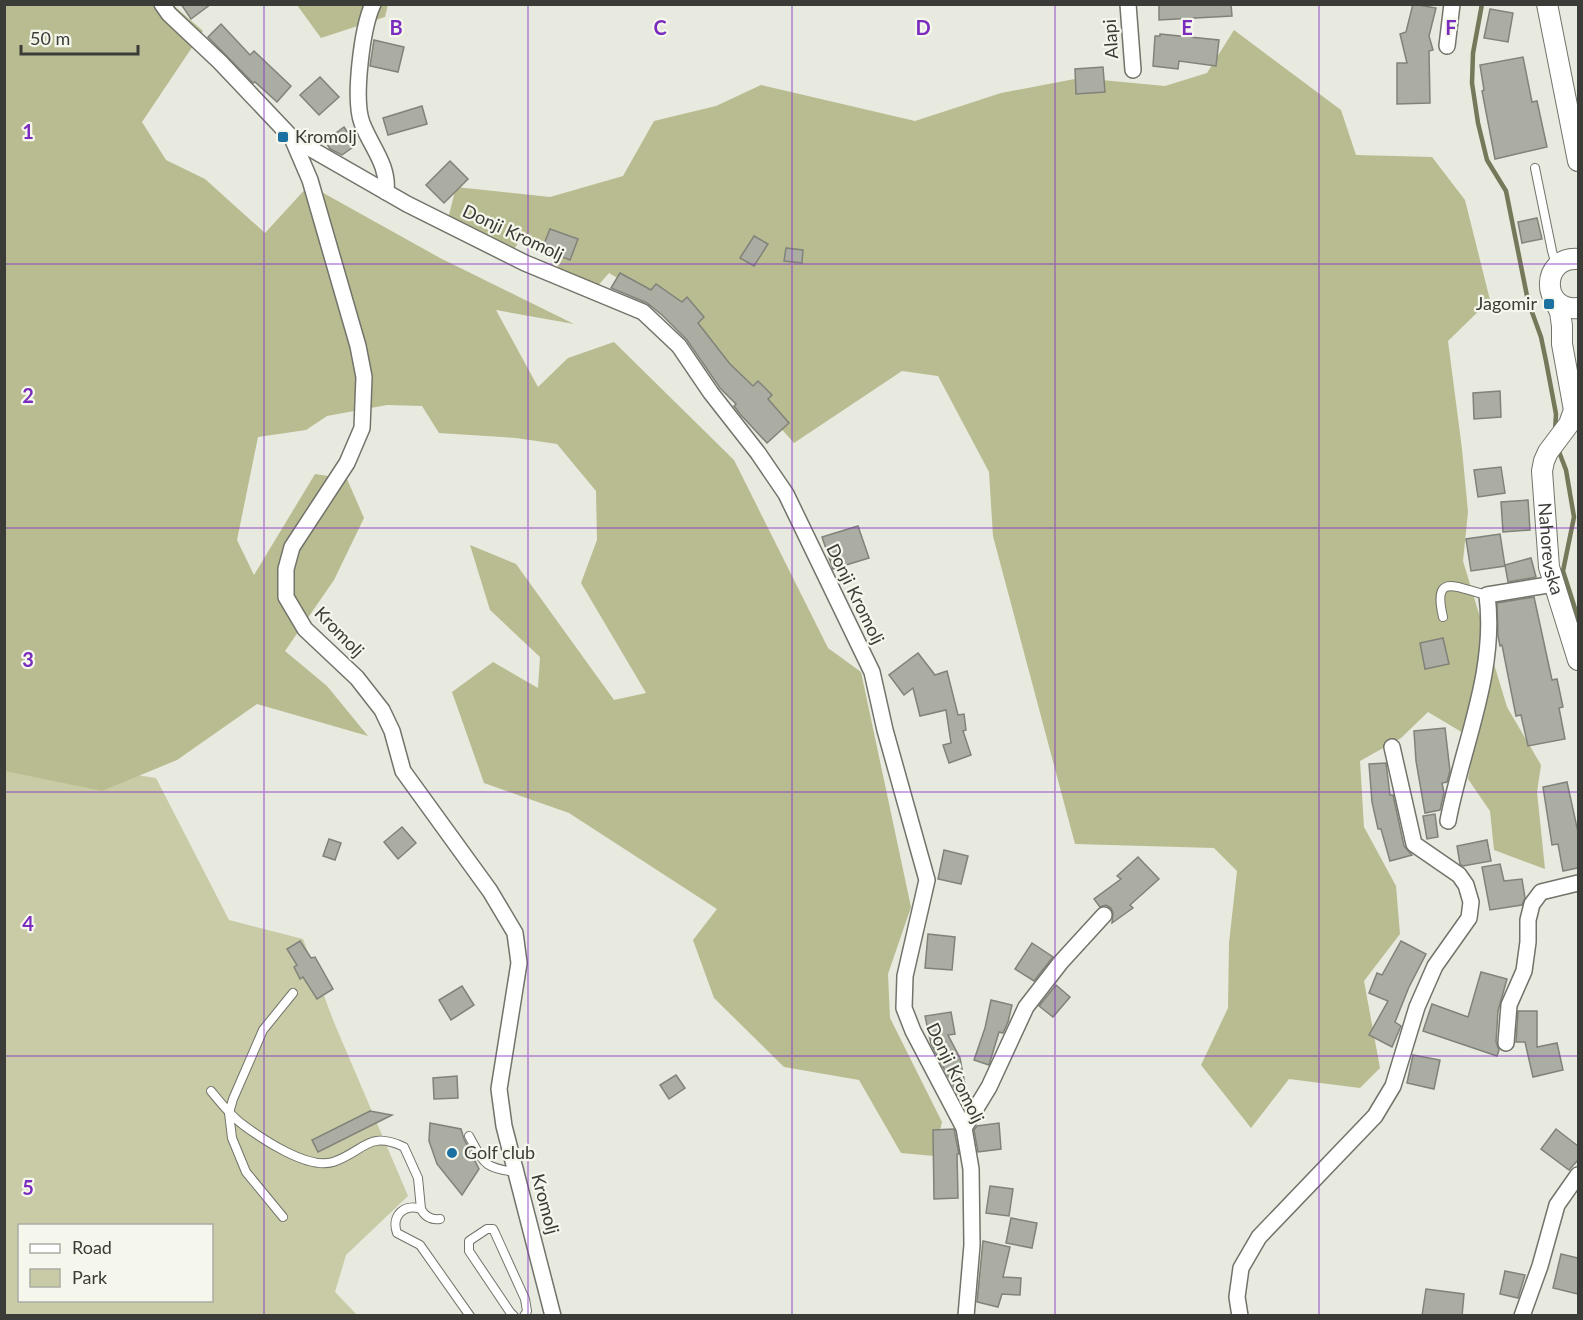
<svg xmlns="http://www.w3.org/2000/svg" width="1583" height="1320" viewBox="0 0 1583 1320" font-family="Lato,sans-serif">
	<style>
		.green { fill: #c8cba5; fill-rule: evenodd }
		.forest { fill: #b9bc91 }
		.lines { fill: none; stroke-linecap: round; stroke-linejoin: round }
		.stream { stroke: #757859; stroke-width: 4.5 }
		.building { fill: #abaca2; stroke: #818279; stroke-width: 1.5 }
		.service-casing { stroke: #72736a; stroke-width: 10 }
		.minor-casing { stroke: #72736a; stroke-width: 18 }
		.tertiary-casing { stroke: #72736a; stroke-width: 22 }
		.service { stroke: #fff; stroke-width: 8 }
		.minor { stroke: #fff; stroke-width: 15 }
		.tertiary { stroke: #fff; stroke-width: 20 }
		.grid { fill: none; stroke: #7b2cbf; stroke-width: 1.5; stroke-opacity: 0.55 }
		.poi-dot { fill: #1c71a1; stroke: #f6f7ec; stroke-width: 2 }
		.labels { text-anchor: middle; stroke-width: 4.5; stroke-linejoin: round; paint-order: stroke }
		.street-label { font-size: 18px; fill: #3b3b37; stroke: #f6f7ec }
		.poi-label { font-size: 18px; fill: #3b3b37; stroke: #f6f7ec; text-anchor: start }
		.grid-label { font-size: 20px; text-anchor: middle; font-weight: bold; fill: #7b2cbf; stroke: #f6f7ec; stroke-width: 4.5; stroke-linejoin: round; paint-order: stroke }
	</style>
	<rect width="100%" height="100%" fill="#e8e9df"/>
	<path class="green" d="M 5,755 L 156,778 L 229,920 L 303,939 L 333,1020 L 408,1196 L 346,1255 L 335,1292 L 357,1315 L 5,1316 ZM 20,1226 L 212,1226 L 212,1300 L 20,1300 Z"/>
	<g class="forest">
		<path d="M 4,5 L 173,5 L 203,31 L 142,122 L 166,160 L 205,179 L 265,233 L 309,185 L 440,258 L 574,324 L 496,310 L 538,387 L 568,358 L 614,342 L 734,460 L 828,648 L 861,672 L 911,907 L 888,974 L 890,1018 L 942,1122 L 934,1156 L 901,1153 L 859,1080 L 784,1067 L 714,998 L 693,940 L 717,909 L 569,813 L 484,783 L 452,692 L 493,662 L 538,688 L 540,657 L 490,610 L 470,545 L 516,564 L 614,700 L 646,693 L 581,583 L 597,540 L 596,491 L 557,444 L 516,438 L 439,433 L 422,406 L 387,405 L 327,416 L 306,430 L 258,437 L 237,540 L 254,575 L 315,474 L 347,479 L 364,518 L 334,580 L 285,651 L 327,686 L 368,736 L 257,704 L 177,760 L 102,791 L 5,771 Z"/>
		<path d="M 297,5 L 388,5 L 385,17 L 321,38 Z"/>
		<path d="M 1234,30 L 1341,110 L 1356,155 L 1432,157 L 1465,200 L 1490,300 L 1448,341 L 1462,449 L 1468,512 L 1463,561 L 1507,707 L 1541,765 L 1537,792 L 1545,869 L 1494,850 L 1490,811 L 1468,779 L 1475,740 L 1428,712 L 1401,738 L 1360,761 L 1364,827 L 1396,886 L 1400,934 L 1364,981 L 1380,1068 L 1360,1088 L 1289,1079 L 1251,1128 L 1201,1065 L 1228,1008 L 1229,943 L 1237,871 L 1214,848 L 1075,844 L 993,536 L 989,472 L 938,376 L 902,371 L 794,443 L 736,378 L 692,322 L 609,273 L 588,297 L 560,281 L 556,251 L 524,235 L 509,256 L 446,227 L 456,187 L 550,197 L 623,176 L 654,121 L 716,106 L 761,85 L 915,121 L 1001,93 L 1080,78 L 1165,86 L 1207,73 Z"/>
	</g>
	<g class="lines">
		<g class="stream">
			<path d="M 1482,4 L 1473,53 L 1472,83 L 1478,123 L 1487,160 L 1506,191 L 1528,301 L 1541,337 L 1546,361 L 1556,414 L 1555,432"/>
			<path d="M 1558,449 L 1566,470 L 1574,517 L 1563,571 L 1578,618"/>
		</g>
	</g>
	<g class="building">
		<path d="M 181,4 L 211,4 L 191,19 Z"/>
		<path d="M 1159,4 L 1231,4 L 1232,16 L 1159,20 Z"/>
		<path d="M 1413,4 L 1436,8 L 1429,36 L 1433,50 L 1429,51 L 1430,103 L 1397,104 L 1397,63 L 1407,63 L 1400,34 L 1406,32 Z"/>
		<path d="M 1490,9 L 1513,13 L 1508,42 L 1484,38 Z"/>
		<path d="M 221,24 L 250,55 L 254,51 L 291,86 L 277,102 L 255,82 L 253,83 L 208,37 Z"/>
		<path d="M 1160,34 L 1219,40 L 1216,66 L 1179,61 L 1178,69 L 1153,66 L 1155,36 L 1160,36 Z"/>
		<path d="M 374,40 L 404,47 L 398,72 L 370,66 Z"/>
		<path d="M 1523,57 L 1532,102 L 1537,101 L 1547,147 L 1495,159 L 1482,91 L 1484,90 L 1480,65 Z"/>
		<path d="M 1103,67 L 1105,92 L 1076,94 L 1075,69 Z"/>
		<path d="M 320,77 L 339,97 L 319,115 L 300,95 Z"/>
		<path d="M 422,106 L 427,124 L 388,135 L 383,118 Z"/>
		<path d="M 344,127 L 356,145 L 342,155 L 330,149 L 325,141 Z"/>
		<path d="M 450,161 L 468,179 L 444,203 L 426,185 Z"/>
		<path d="M 1537,218 L 1542,239 L 1522,243 L 1518,222 Z"/>
		<path d="M 550,229 L 578,239 L 570,260 L 542,249 Z"/>
		<path d="M 754,236 L 768,244 L 754,266 L 740,258 Z"/>
		<path d="M 786,248 L 803,250 L 802,263 L 784,261 Z"/>
		<path d="M 620,273 L 651,290 L 656,284 L 682,302 L 687,297 L 704,317 L 698,323 L 730,364 L 753,386 L 758,381 L 772,395 L 768,399 L 789,423 L 767,443 L 740,414 L 734,406 L 736,404 L 720,388 L 687,340 L 662,315 L 647,303 L 611,288 Z"/>
		<path d="M 1500,391 L 1501,417 L 1474,419 L 1473,393 Z"/>
		<path d="M 1501,467 L 1505,493 L 1478,497 L 1474,470 Z"/>
		<path d="M 1528,500 L 1530,530 L 1503,532 L 1501,502 Z"/>
		<path d="M 858,526 L 869,558 L 833,569 L 822,537 Z"/>
		<path d="M 1500,534 L 1505,566 L 1471,571 L 1466,539 Z"/>
		<path d="M 1531,558 L 1536,577 L 1508,582 L 1505,565 Z"/>
		<path d="M 1534,597 L 1552,680 L 1557,679 L 1563,707 L 1559,708 L 1565,739 L 1528,746 L 1521,715 L 1516,716 L 1502,645 L 1500,646 L 1498,636 L 1497,603 Z"/>
		<path d="M 1443,638 L 1449,664 L 1425,669 L 1420,643 Z"/>
		<path d="M 918,653 L 935,675 L 947,671 L 958,715 L 964,714 L 966,730 L 963,731 L 971,755 L 949,763 L 943,745 L 951,743 L 946,710 L 920,716 L 913,688 L 904,695 L 889,675 Z"/>
		<path d="M 1445,728 L 1450,771 L 1447,782 L 1442,783 L 1444,793 L 1440,810 L 1425,813 L 1416,761 L 1414,731 Z"/>
		<path d="M 1386,763 L 1390,795 L 1393,795 L 1404,846 L 1412,855 L 1390,861 L 1381,829 L 1378,829 L 1372,802 L 1369,764 Z"/>
		<path d="M 1567,782 L 1578,832 L 1578,868 L 1563,871 L 1558,844 L 1552,845 L 1543,787 Z"/>
		<path d="M 1435,814 L 1438,837 L 1427,839 L 1423,816 Z"/>
		<path d="M 402,827 L 416,843 L 398,859 L 384,842 Z"/>
		<path d="M 329,839 L 341,843 L 335,860 L 323,856 Z"/>
		<path d="M 1487,840 L 1491,861 L 1463,866 L 1460,864 L 1457,846 Z"/>
		<path d="M 944,850 L 968,856 L 961,884 L 938,879 Z"/>
		<path d="M 1138,857 L 1159,879 L 1130,905 L 1133,908 L 1112,923 L 1113,913 L 1111,908 L 1106,905 L 1100,907 L 1094,899 L 1121,879 L 1117,876 Z"/>
		<path d="M 1500,864 L 1504,881 L 1522,879 L 1525,898 L 1522,905 L 1490,910 L 1482,867 Z"/>
		<path d="M 928,934 L 955,937 L 952,970 L 925,968 Z"/>
		<path d="M 300,941 L 311,958 L 315,957 L 333,989 L 317,999 L 303,977 L 300,979 L 294,967 L 297,965 L 287,949 Z"/>
		<path d="M 1401,941 L 1426,954 L 1409,987 L 1395,1022 L 1401,1026 L 1392,1047 L 1369,1035 L 1388,1001 L 1369,993 L 1377,973 L 1382,975 Z"/>
		<path d="M 1032,943 L 1053,957 L 1034,981 L 1015,969 Z"/>
		<path d="M 1481,972 L 1507,979 L 1498,1011 L 1496,1042 L 1499,1050 L 1497,1056 L 1423,1031 L 1432,1004 L 1468,1017 Z"/>
		<path d="M 1056,985 L 1070,997 L 1053,1017 L 1039,1006 Z"/>
		<path d="M 462,986 L 474,1005 L 451,1020 L 439,1000 Z"/>
		<path d="M 991,1000 L 1012,1005 L 1008,1022 L 1003,1033 L 999,1032 L 989,1065 L 974,1060 L 985,1028 Z"/>
		<path d="M 1518,1011 L 1537,1011 L 1537,1047 L 1557,1043 L 1563,1070 L 1533,1077 L 1525,1042 L 1516,1042 Z"/>
		<path d="M 951,1012 L 955,1034 L 948,1035 L 960,1058 L 966,1090 L 958,1095 L 931,1044 L 925,1016 Z"/>
		<path d="M 1413,1055 L 1440,1060 L 1434,1089 L 1407,1083 Z"/>
		<path d="M 676,1075 L 685,1088 L 669,1099 L 660,1085 Z"/>
		<path d="M 457,1076 L 458,1098 L 434,1099 L 433,1078 Z"/>
		<path d="M 370,1111 L 392,1115 L 318,1152 L 312,1140 Z"/>
		<path d="M 430,1123 L 461,1129 L 464,1139 L 479,1169 L 462,1195 L 437,1164 L 429,1141 Z"/>
		<path d="M 999,1123 L 1001,1149 L 978,1152 L 974,1130 L 977,1126 Z"/>
		<path d="M 954,1129 L 959,1154 L 957,1154 L 958,1198 L 934,1199 L 933,1130 Z"/>
		<path d="M 1556,1129 L 1578,1146 L 1578,1160 L 1569,1170 L 1541,1149 Z"/>
		<path d="M 990,1186 L 1013,1189 L 1009,1216 L 986,1213 Z"/>
		<path d="M 1011,1218 L 1037,1223 L 1032,1248 L 1006,1243 Z"/>
		<path d="M 983,1241 L 1010,1247 L 1003,1277 L 1021,1278 L 1020,1295 L 1002,1294 L 998,1307 L 977,1302 Z"/>
		<path d="M 1561,1254 L 1578,1258 L 1578,1294 L 1553,1288 Z"/>
		<path d="M 1505,1271 L 1525,1275 L 1518,1298 L 1500,1294 Z"/>
		<path d="M 1426,1289 L 1464,1294 L 1462,1316 L 1422,1316 Z"/>
	</g>
	<g class="lines">
		<defs>
			<g id="service">
				<path d="M 1535,168 L 1552,251 L 1556,265"/>
				<path d="M 1443,617 C 1432,571 1457,588 1487,595"/>
				<path d="M 211,1091 C 220,1102 230,1115 242,1124 C 262,1139 308,1170 333,1162 C 365,1151 368,1130 404,1147 L 418,1178 L 421,1209"/>
				<path d="M 469,1136 C 484,1163 483,1168 516,1172"/>
				<path d="M 283,1217 L 246,1172 L 232,1138 L 229,1113 L 233,1099 L 263,1030 L 293,993"/>
				<path d="M 440,1219 C 431,1220 425,1217 421,1209 C 404,1203 391,1216 397,1233 L 420,1245 L 470,1316"/>
				<path d="M 514,1316 L 510,1312 L 469,1251 L 469,1241 L 487,1229 L 493,1229 L 495,1233 L 525,1299 L 527,1311 L 524,1316"/>
			</g>
			<g id="minor">
				<path d="M 162,4 L 169,14 L 220,62 L 292,138 L 310,180 L 358,346 L 364,377 L 362,428 L 347,463 L 292,547 L 286,569 L 286,597 L 305,629 L 357,678 L 382,710 L 392,731 L 403,771 L 490,891 L 515,933 L 519,963 L 499,1089 L 504,1126 L 553,1316"/>
				<path d="M 373,4 C 362,28 353,99 362,123 C 371,147 389,165 386,192"/>
				<path d="M 1128,4 L 1133,70"/>
				<path d="M 1447,46 L 1452,4"/>
				<path d="M 292,138 L 407,204 L 525,263 L 643,312 L 679,346 L 711,393 L 758,453 L 786,494 L 872,672 L 885,730 L 927,880 L 905,976 L 904,1008 L 913,1031 L 964,1128 L 971,1169 L 972,1245 L 966,1316"/>
				<path d="M 1448,821 C 1462,746 1497,673 1487,595 L 1554,584"/>
				<path d="M 1506,1043 L 1509,1005 L 1524,971 L 1528,942 L 1528,920 L 1532,904 L 1541,892 L 1578,883"/>
				<path d="M 964,1128 L 989,1087 L 1026,1007 L 1061,962 L 1104,915"/>
				<path d="M 1240,1316 L 1237,1297 L 1241,1268 L 1259,1237 L 1375,1116 L 1393,1086 L 1417,1007 L 1435,966 L 1469,918 L 1471,902 L 1466,885 L 1459,875 L 1414,844 L 1392,747"/>
				<path d="M 1522,1316 L 1540,1266 L 1557,1205 L 1578,1175"/>
			</g>
			<g id="tertiary">
				<path d="M 1547,4 L 1578,161"/>
				<path d="M 1578,259 C 1541,256 1540,312 1578,308"/>
				<path id="s1" d="M 1553,297 L 1560,312 L 1562,326 L 1562,344 L 1574,410 L 1569,424 L 1548,452 L 1544,461 L 1542,471 L 1549,567 L 1578,660"/>
			</g>
		</defs>
		<use href="#service" class="service-casing"/>
		<use href="#minor" class="minor-casing"/>
		<use href="#tertiary" class="tertiary-casing"/>
		<use href="#service" class="service"/>
		<use href="#minor" class="minor"/>
		<use href="#tertiary" class="tertiary"/>
	</g>
	<path class="grid" d="M 264,4 L 264,1316M 528,4 L 528,1316M 792,4 L 792,1316M 1055,4 L 1055,1316M 1319,4 L 1319,1316M 4,264 L 1578,264M 4,528 L 1578,528M 4,792 L 1578,792M 4,1056 L 1578,1056"/>
	<g class="poi-dot">
		<rect x="277" y="131" width="12" height="12" rx="3"/>
		<rect x="1543" y="298" width="12" height="12" rx="3"/>
		<circle cx="452" cy="1153" r="6"/>
	</g>
	<g class="labels">
		<g class="street-label">
			<text transform="translate(1111 39) rotate(-94)" y="6">Alapi</text>
			<text transform="translate(513 233) rotate(25)" y="6">Donji Kromolj</text>
			<text dy="6" stroke="none"><textPath href="#s1" startOffset="264">Nahorevska</textPath></text>
			<text transform="translate(855 594) rotate(64)" y="6">Donji Kromolj</text>
			<text transform="translate(339 632) rotate(46)" y="6">Kromolj</text>
			<text transform="translate(955 1073) rotate(64)" y="6">Donji Kromolj</text>
			<text transform="translate(545 1204) rotate(75)" y="6">Kromolj</text>
		</g>
		<g class="poi-label">
			<text x="295" y="143">Kromolj</text>
			<text x="1537" y="310" text-anchor="end">Jagomir</text>
			<text x="464" y="1159">Golf club</text>
		</g>
	</g>
	<g class="grid-label">
		<text x="396" y="35">B</text>
		<text x="660" y="35">C</text>
		<text x="923" y="35">D</text>
		<text x="1187" y="35">E</text>
		<text x="1451" y="35">F</text>
		<text x="28" y="139">1</text>
		<text x="28" y="403">2</text>
		<text x="28" y="667">3</text>
		<text x="28" y="931">4</text>
		<text x="28" y="1195">5</text>
	</g>
	<rect width="1583" height="1320" fill="none" stroke="#3b3b37" stroke-width="12"/>
	<rect x="18" y="1224" width="195" height="78" fill="#f6f7ec" stroke="#abaca4" stroke-width="1.5"/>
	<rect x="30" y="1244" width="30" height="9" fill="#ffffff" stroke="#abaca4" stroke-width="1.5"/>
	<text x="72" y="1254" font-size="18" fill="#3b3b37">Road</text>
	<rect x="30" y="1269" width="30" height="18" fill="#c8cba5" stroke="#abaca4" stroke-width="1.5"/>
	<text x="72" y="1284" font-size="18" fill="#3b3b37">Park</text>
	<path d="M21 45v9h117v-9" fill="none" stroke="#3b3b37" stroke-width="3"/>
	<text x="30" y="45" font-size="18" fill="#3b3b37" stroke="#f6f7ec" stroke-width="4.5" paint-order="stroke">50 m</text>
</svg>
